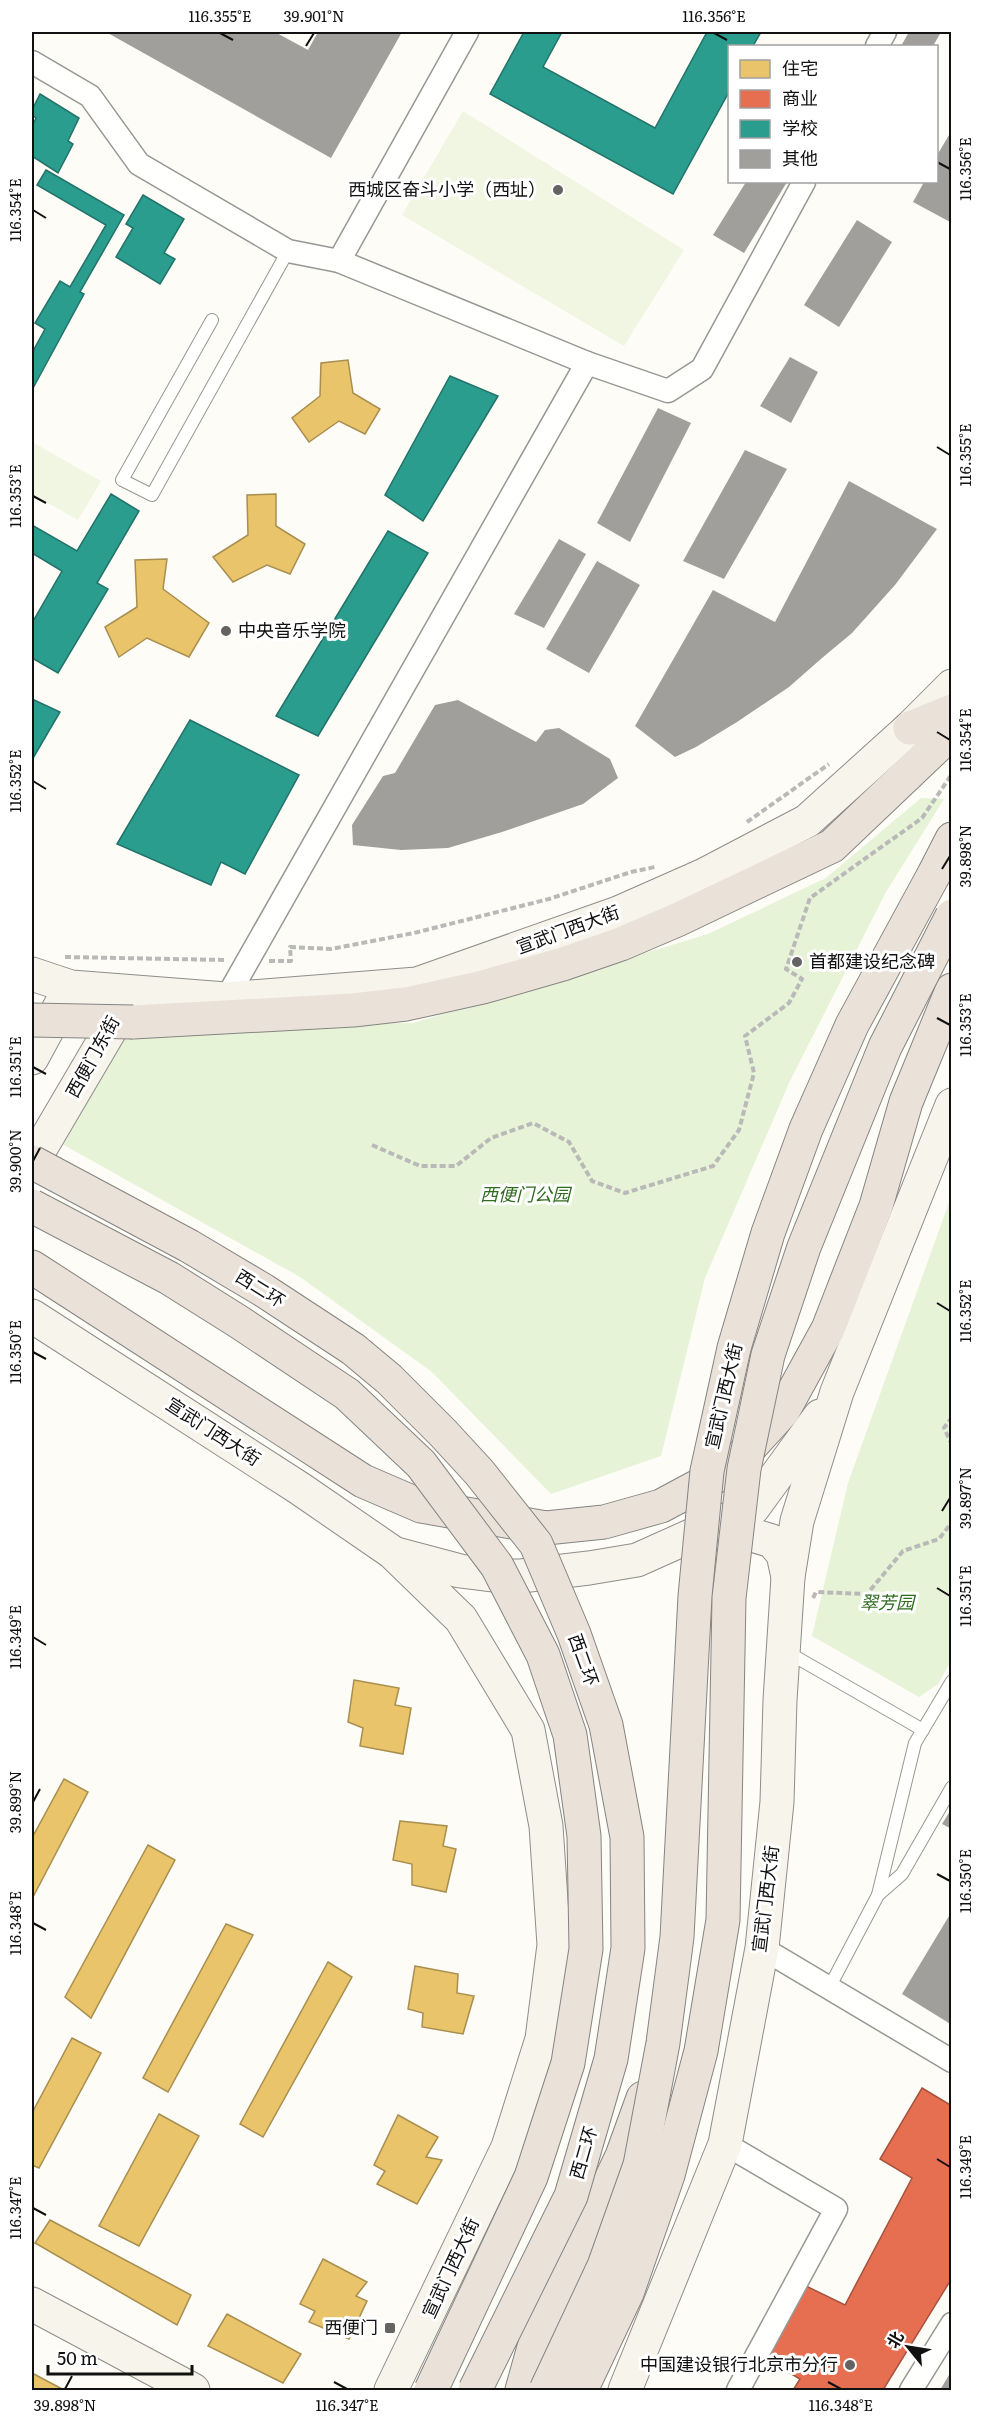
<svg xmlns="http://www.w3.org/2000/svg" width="983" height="2422" viewBox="0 0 983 2422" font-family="Literata,'Noto Sans SC',serif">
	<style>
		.green { fill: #e7f3d7 }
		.pitch { fill: #f0f6e1 }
		.homes { fill: #e9c46a; stroke: #a88e4f; stroke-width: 1.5 }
		.shops { fill: #e76f51; stroke: #a7533e; stroke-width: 1.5 }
		.schools { fill: #2a9d8f; stroke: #227369; stroke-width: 1.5 }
		.building { fill: #a19f9c }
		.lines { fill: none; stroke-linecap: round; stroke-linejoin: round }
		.lane-casing { stroke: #979795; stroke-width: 14 }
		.street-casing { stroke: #979795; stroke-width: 25 }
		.secondary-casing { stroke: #8e8d8b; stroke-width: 35 }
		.highway-casing { stroke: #858482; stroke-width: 35 }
		.path { stroke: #b9b9b8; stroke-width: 4; stroke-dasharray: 6 3; stroke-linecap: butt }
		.lane { stroke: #fffffe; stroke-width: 12 }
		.street { stroke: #fffffe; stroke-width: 22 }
		.secondary { stroke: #f6f4eb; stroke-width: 33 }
		.highway { stroke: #eae1d8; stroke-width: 33 }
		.highway-bridge-casing { stroke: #858482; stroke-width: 35; stroke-linecap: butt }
		.highway-bridge { stroke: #eae1d8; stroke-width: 33 }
		.ticks { fill: none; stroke: #111; stroke-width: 2 }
		.poi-dot { fill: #646362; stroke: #fff; stroke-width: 2 }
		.labels { text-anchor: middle; stroke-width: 6; stroke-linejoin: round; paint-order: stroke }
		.poi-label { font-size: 18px; fill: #111; stroke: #fff; text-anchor: end }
		.street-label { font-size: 18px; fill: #111; stroke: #fff }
		.park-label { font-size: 18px; font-style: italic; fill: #2f6b1f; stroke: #fff }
		.neatline { fill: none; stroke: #111; stroke-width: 2 }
		.ticks-label { font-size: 15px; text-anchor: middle; fill: #111 }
	</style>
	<rect width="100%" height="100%" fill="#fdfcf7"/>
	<g class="green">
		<path d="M 921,798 L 944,799 L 886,892 L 789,1083 L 705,1278 L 661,1456 L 551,1494 L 432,1372 L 300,1277 L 55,1140 L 122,1027 L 413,1023 L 708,934 L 826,878 Z"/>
		<path d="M 951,1197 L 951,1661 L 938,1684 L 919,1697 L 812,1636 L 848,1483 Z"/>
	</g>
	<g class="pitch">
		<path d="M 463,111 L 684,250 L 624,346 L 402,215 Z"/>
		<path d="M 32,442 L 101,481 L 78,520 L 32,494 Z"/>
	</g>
	<g class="homes">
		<path d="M 348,360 L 353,393 L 380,409 L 365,434 L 339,421 L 309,442 L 292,418 L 320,396 L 321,363 Z"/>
		<path d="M 276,494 L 276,526 L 305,544 L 290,574 L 267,565 L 233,582 L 213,557 L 248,535 L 247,495 Z"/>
		<path d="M 167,559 L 163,589 L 209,623 L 189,657 L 147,638 L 119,657 L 105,627 L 137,607 L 135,560 Z"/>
		<path d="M 354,1680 L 399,1688 L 395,1705 L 411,1708 L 403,1754 L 360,1746 L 363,1728 L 348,1722 Z"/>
		<path d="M 64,1779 L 88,1792 L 32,1899 L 32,1838 Z"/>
		<path d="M 400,1821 L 447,1826 L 443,1846 L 456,1849 L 446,1892 L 412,1885 L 412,1864 L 393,1860 Z"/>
		<path d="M 148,1845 L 175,1860 L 91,2018 L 65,1997 Z"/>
		<path d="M 226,1924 L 253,1935 L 168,2092 L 143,2078 Z"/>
		<path d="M 328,1962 L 352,1977 L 263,2137 L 240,2124 Z"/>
		<path d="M 415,1966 L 458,1974 L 457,1993 L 474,1996 L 463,2034 L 422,2027 L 423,2013 L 408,2009 Z"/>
		<path d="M 72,2038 L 101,2053 L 39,2168 L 32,2165 L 32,2113 Z"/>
		<path d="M 159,2114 L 199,2136 L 139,2246 L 99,2226 Z"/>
		<path d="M 398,2115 L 438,2137 L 426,2157 L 442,2160 L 417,2204 L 377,2184 L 385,2171 L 374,2165 Z"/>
		<path d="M 50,2220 L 191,2295 L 177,2325 L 35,2243 Z"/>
		<path d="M 323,2259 L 367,2282 L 356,2296 L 367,2301 L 349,2339 L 309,2322 L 315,2311 L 300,2304 Z"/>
		<path d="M 227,2314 L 301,2354 L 283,2383 L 208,2346 Z"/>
		<path d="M 32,2373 L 64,2390 L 32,2390 Z"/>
	</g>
	<path class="shops" d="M 922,2088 L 952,2106 L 952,2278 L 883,2390 L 793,2390 L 800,2379 L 766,2359 L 806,2286 L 845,2305 L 912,2178 L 880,2159 Z"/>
	<g class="schools">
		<path d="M 524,32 L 562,32 L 543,67 L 655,128 L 707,32 L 761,32 L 753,46 L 730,46 L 730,90 L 673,194 L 490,94 Z"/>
		<path d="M 40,94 L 79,118 L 68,141 L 73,144 L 58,173 L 32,156 L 32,127 L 36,118 L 32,115 L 32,110 Z"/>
		<path d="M 46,170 L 124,215 L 80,292 L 84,294 L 32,390 L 32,353 L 45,329 L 35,323 L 60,281 L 70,287 L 106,225 L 37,185 Z"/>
		<path d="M 143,195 L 184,219 L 164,253 L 175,259 L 160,284 L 116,257 L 133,228 L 126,224 Z"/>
		<path d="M 450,376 L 498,396 L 423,521 L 385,495 Z"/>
		<path d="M 111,494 L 139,511 L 97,583 L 108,589 L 58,673 L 32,658 L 32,623 L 62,571 L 32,553 L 32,525 L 77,551 Z"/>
		<path d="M 388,531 L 428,553 L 318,736 L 276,716 Z"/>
		<path d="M 32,699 L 60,712 L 32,760 Z"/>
		<path d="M 190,720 L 299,775 L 245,874 L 221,862 L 211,885 L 117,844 Z"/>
	</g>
	<g class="building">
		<path d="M 106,32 L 275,32 L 308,50 L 318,32 L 402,32 L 331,158 Z"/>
		<path d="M 909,32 L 941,32 L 933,46 L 901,46 Z"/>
		<path d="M 952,130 L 952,223 L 913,202 L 924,182 L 936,182 L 936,157 Z"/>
		<path d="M 746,182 L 787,182 L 744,253 L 713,235 Z"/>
		<path d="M 857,220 L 892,242 L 839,327 L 804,305 Z"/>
		<path d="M 790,357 L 818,372 L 791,423 L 760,406 Z"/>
		<path d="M 658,408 L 691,423 L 630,542 L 597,523 Z"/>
		<path d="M 745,450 L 787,469 L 724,579 L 683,561 Z"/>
		<path d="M 849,481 L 937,529 L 895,585 L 852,633 L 822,658 L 789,687 L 737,722 L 696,747 L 675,757 L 635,726 L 713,590 L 775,622 Z"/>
		<path d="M 559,539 L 586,554 L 544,628 L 514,614 Z"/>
		<path d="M 597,561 L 640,585 L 589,673 L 546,649 Z"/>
		<path d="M 458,700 L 536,742 L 545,730 L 559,728 L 610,759 L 618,778 L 583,804 L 502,832 L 448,848 L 401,850 L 353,845 L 352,825 L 383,776 L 395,773 L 435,705 Z"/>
		<path d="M 952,1808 L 952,1829 L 942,1824 Z"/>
		<path d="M 952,1911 L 952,2025 L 902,1994 Z"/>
		<path d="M 952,2370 L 952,2390 L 940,2390 Z"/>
	</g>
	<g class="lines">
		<defs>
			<g id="lane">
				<path d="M 212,320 L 122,480 L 152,495 L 288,251"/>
				<path d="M 787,1652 L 923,1730"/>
				<path d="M 878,1895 L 902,1874 L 952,1787"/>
				<path d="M 829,1988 L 878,1895 L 915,1743 L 952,1681"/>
			</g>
			<g id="street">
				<path d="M 877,46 L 885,32"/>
				<path d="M 32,62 L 90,96 L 139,164 L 288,251 L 339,261 L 587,363 L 668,391 L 702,369 L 804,182"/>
				<path d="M 339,261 L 467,32"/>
				<path d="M 226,999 L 587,363"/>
				<path d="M 762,1948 L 952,2061"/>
				<path d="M 725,2144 L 836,2209 L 738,2390"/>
				<path d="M 911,2390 L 952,2324"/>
			</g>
			<g id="secondary">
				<path d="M 32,974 L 71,987 L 226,999 L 417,984 L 618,913 L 704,875 L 807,821 L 910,728 L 952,686"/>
				<path d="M 32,1058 L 65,997"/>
				<path d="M 32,1163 L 119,1015 L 118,998"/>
				<path d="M 32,1316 L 299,1488 L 392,1552 L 461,1619 L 528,1730 L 546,1826 L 554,1945 L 542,2039 L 508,2147 L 391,2390"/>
				<path d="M 715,1524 L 772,1541 L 783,1554 L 788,1577"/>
				<path d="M 396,1554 L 460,1571 L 500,1576 L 521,1576 L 589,1568 L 637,1560 L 753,1508 L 820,1416"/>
				<path d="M 32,2304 L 193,2390"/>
				<path d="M 625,2390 L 725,2144 L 762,1948 L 777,1802 L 780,1700 L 788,1577 L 797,1521 L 837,1392 L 952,1105"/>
			</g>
			<g id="highway">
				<path d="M 910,728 L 952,711"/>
				<path d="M 933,876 L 952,839"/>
				<path d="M 133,1022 L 353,1010 L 406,1004 L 483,987 L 563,964 L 621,944 L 677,920 L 832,846 L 952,732"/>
				<path d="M 32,1267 L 363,1481 L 421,1506 L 546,1528 L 604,1522 L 661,1506 L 730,1469 L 783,1411 L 828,1329 L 876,1206 L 906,1102 L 952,990"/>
				<path d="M 522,2390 L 538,2333 L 622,2156 L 643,2098"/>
			</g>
		</defs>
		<use href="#lane" class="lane-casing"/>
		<use href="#street" class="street-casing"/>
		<use href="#secondary" class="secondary-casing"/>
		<use href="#highway" class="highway-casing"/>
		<g class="path">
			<path d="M 747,822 L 829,764"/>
			<path d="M 65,957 L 225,960"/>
			<path d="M 269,961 L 291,961 L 290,947 L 331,949 L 414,933 L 549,899 L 631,872 L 655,867"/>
			<path d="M 372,1145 L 420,1166 L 456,1166 L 491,1138 L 533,1123 L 569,1142 L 592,1181 L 625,1193 L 713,1166 L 739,1130 L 754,1073 L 745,1036 L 789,1003 L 802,979 L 786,969 L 810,898 L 922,818 L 952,774"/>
			<path d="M 952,1417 L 944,1428 L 952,1445"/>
			<path d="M 813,1598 L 816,1592 L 867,1594 L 903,1551 L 939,1539 L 952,1522"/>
		</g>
		<use href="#lane" class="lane"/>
		<use href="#street" class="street"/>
		<use href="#secondary" class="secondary"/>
		<use href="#highway" class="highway"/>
		<defs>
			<g id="highway-bridge">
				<path d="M 32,1020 L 133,1022"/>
				<path d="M 32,1162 L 189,1246 L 263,1290 L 353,1349 L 389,1379 L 443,1433 L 479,1472 L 536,1544 L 574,1634 L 606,1725 L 627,1837 L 628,1948 L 611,2059 L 571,2196 L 475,2390"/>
				<path d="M 32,1206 L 169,1278 L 239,1322 L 347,1394 L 421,1464 L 497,1566 L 543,1655 L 570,1735 L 584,1836 L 586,1949 L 568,2063 L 531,2177 L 431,2390"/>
				<path d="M 546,2390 L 604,2266 L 640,2165 L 663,2043 L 677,1937 L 695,1596 L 707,1471 L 734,1348 L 768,1233 L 806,1129 L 852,1025 L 933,876"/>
				<path d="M 581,2390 L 627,2293 L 668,2175 L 701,2051 L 723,1920 L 729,1598 L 744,1469 L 768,1355 L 804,1247 L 885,1047 L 952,916"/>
			</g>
		</defs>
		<use href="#highway-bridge" class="highway-bridge-casing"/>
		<use href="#highway-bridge" class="highway-bridge"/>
	</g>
	<path class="ticks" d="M 220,33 L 233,40M 714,33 L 727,40M 306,46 L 314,33M 937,162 L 950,169M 33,210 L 46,218M 937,447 L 950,455M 33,496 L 46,503M 937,732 L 950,740M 33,781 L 46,789M 942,869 L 950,856M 937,1018 L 950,1025M 33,1067 L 46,1074M 33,1161 L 40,1148M 937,1303 L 950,1311M 33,1352 L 46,1359M 942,1511 L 950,1498M 937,1588 L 950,1596M 33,1637 L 46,1645M 33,1802 L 40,1789M 937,1874 L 950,1881M 33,1923 L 46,1930M 937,2159 L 950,2167M 33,2208 L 46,2215M 334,2382 L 347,2389M 828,2382 L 841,2389M 65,2389 L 72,2376"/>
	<g class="poi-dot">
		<circle cx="558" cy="190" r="6"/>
		<circle cx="226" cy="631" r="6"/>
		<circle cx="797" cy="962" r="6"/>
		<rect x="384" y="2322" width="12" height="12" rx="3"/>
		<circle cx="850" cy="2365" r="6"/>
	</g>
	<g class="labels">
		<g class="poi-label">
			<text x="546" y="196">西城区奋斗小学（西址）</text>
			<text x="238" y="637" text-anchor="start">中央音乐学院</text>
			<text x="809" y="968" text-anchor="start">首都建设纪念碑</text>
			<text x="378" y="2334">西便门</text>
			<text x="838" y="2371">中国建设银行北京市分行</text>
		</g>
		<g class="street-label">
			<text transform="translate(568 930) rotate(-20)" y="6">宣武门西大街</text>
			<text transform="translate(93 1057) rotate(-61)" y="6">西便门东街</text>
			<text transform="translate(260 1289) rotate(32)" y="6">西二环</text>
			<text transform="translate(724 1396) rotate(-77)" y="6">宣武门西大街</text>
			<text transform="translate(213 1432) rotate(33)" y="6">宣武门西大街</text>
			<text transform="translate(583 1660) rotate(70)" y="6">西二环</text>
			<text transform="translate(766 1899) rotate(-83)" y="6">宣武门西大街</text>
			<text transform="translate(584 2153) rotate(-74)" y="6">西二环</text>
			<text transform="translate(451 2268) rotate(-65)" y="6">宣武门西大街</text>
		</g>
		<g class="park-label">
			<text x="525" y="1201">西便门公园</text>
			<text x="887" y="1609">翠芳园</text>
		</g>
	</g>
	<rect width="983" height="2422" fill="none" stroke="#ffffff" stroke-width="66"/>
	<rect x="728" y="45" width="210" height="138" fill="#ffffff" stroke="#a0a0a0" stroke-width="1.5"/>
	<rect x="740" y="60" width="30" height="18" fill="#e9c46a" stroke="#a0a0a0" stroke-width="1.5"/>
	<text x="782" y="75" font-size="18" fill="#111111">住宅</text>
	<rect x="740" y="90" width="30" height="18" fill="#e76f51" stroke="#a0a0a0" stroke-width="1.5"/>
	<text x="782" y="105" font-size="18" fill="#111111">商业</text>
	<rect x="740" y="120" width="30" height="18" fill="#2a9d8f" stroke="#a0a0a0" stroke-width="1.5"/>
	<text x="782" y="135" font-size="18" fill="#111111">学校</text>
	<rect x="740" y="150" width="30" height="18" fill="#a19f9c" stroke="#a0a0a0" stroke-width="1.5"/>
	<text x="782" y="165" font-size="18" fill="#111111">其他</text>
	<g transform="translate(908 2347) rotate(300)" stroke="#ffffff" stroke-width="4.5" paint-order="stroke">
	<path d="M0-4.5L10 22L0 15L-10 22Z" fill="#111111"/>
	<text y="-9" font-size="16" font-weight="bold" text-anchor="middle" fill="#111111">北</text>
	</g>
	<path d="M48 2365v9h144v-9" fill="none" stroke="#111111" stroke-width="3"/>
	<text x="57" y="2365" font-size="18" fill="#111111" stroke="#ffffff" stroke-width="4.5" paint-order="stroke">50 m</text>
	<rect x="33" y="33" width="917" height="2356" class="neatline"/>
	<g class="ticks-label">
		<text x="220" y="22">116.355°E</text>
		<text x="314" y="22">39.901°N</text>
		<text x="714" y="22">116.356°E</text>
		<text transform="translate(966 169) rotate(-90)" y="5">116.356°E</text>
		<text transform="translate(16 210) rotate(-90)" y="5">116.354°E</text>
		<text transform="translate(966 455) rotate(-90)" y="5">116.355°E</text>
		<text transform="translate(16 496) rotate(-90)" y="5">116.353°E</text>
		<text transform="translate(966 740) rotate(-90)" y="5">116.354°E</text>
		<text transform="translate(16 781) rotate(-90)" y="5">116.352°E</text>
		<text transform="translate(966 856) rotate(-90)" y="5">39.898°N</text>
		<text transform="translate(966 1025) rotate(-90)" y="5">116.353°E</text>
		<text transform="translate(16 1067) rotate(-90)" y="5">116.351°E</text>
		<text transform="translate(16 1161) rotate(-90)" y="5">39.900°N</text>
		<text transform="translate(966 1311) rotate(-90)" y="5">116.352°E</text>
		<text transform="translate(16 1352) rotate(-90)" y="5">116.350°E</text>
		<text transform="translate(966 1498) rotate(-90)" y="5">39.897°N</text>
		<text transform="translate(966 1596) rotate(-90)" y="5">116.351°E</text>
		<text transform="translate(16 1637) rotate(-90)" y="5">116.349°E</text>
		<text transform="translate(16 1802) rotate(-90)" y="5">39.899°N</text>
		<text transform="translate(966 1881) rotate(-90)" y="5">116.350°E</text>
		<text transform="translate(16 1923) rotate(-90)" y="5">116.348°E</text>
		<text transform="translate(966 2167) rotate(-90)" y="5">116.349°E</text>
		<text transform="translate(16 2208) rotate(-90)" y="5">116.347°E</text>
		<text x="65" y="2411">39.898°N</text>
		<text x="347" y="2411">116.347°E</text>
		<text x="841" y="2411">116.348°E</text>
	</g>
</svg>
